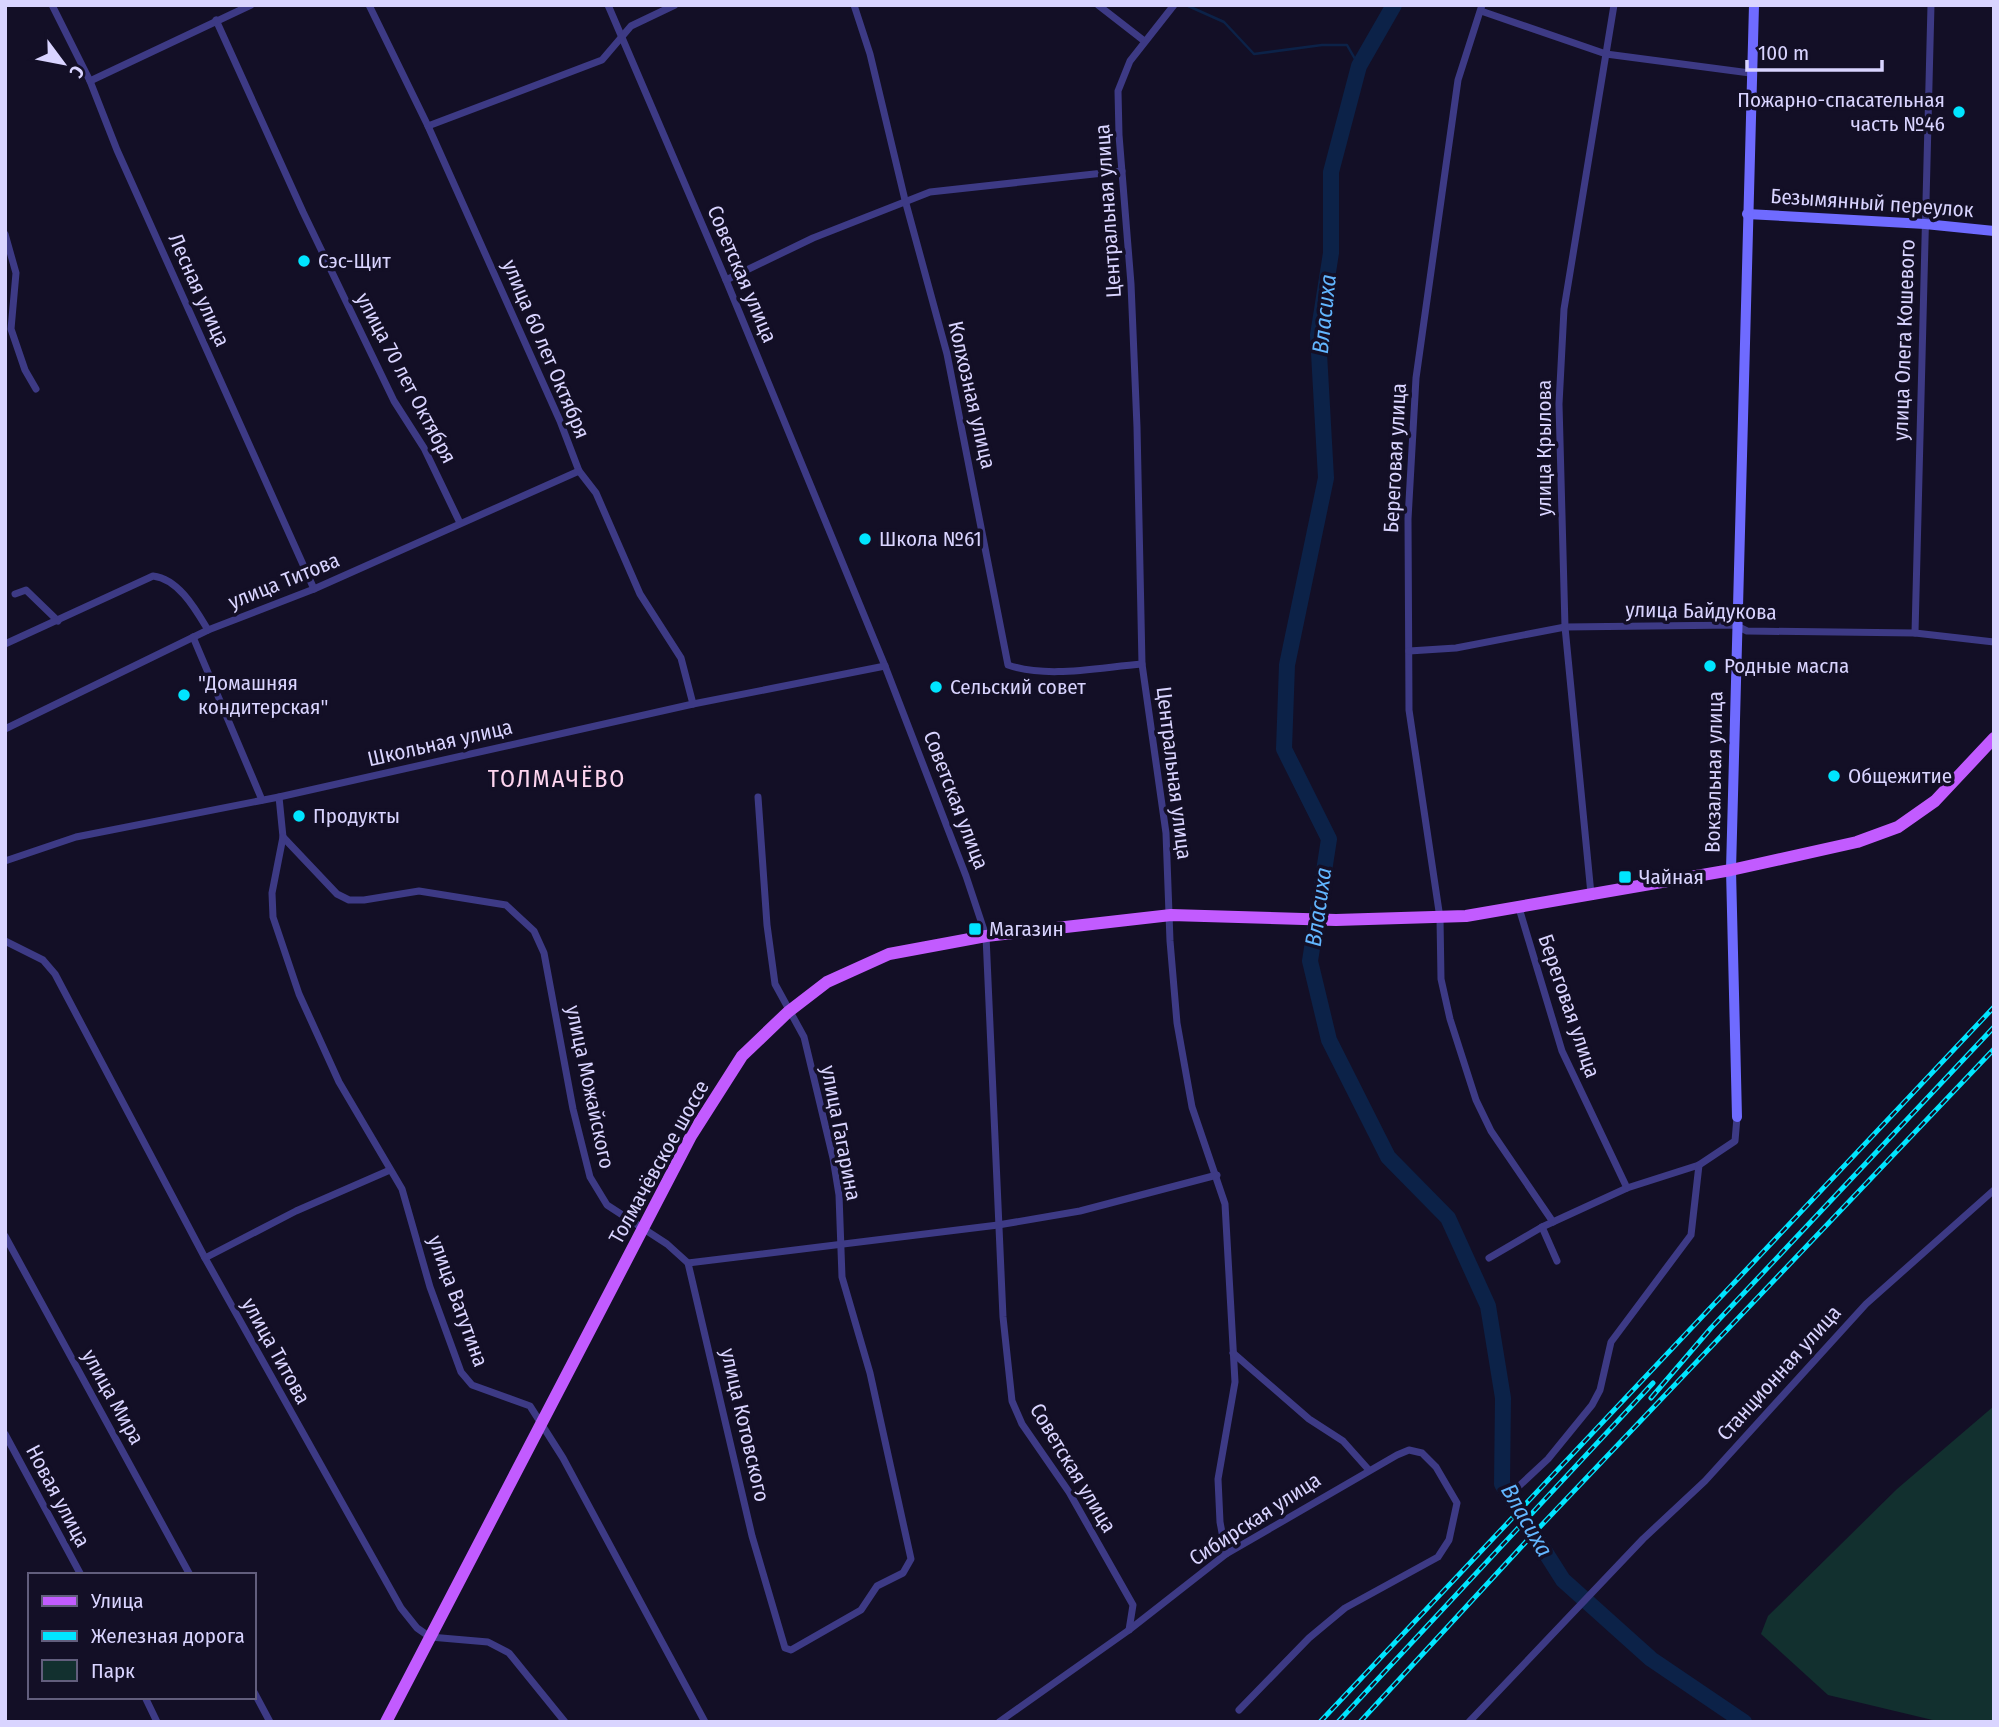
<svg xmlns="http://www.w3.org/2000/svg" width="1999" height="1727" viewBox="0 0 1999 1727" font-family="'Fira Sans Condensed',sans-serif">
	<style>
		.green { fill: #12302f }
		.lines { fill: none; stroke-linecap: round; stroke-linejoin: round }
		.stream { stroke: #0c2248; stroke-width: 2.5 }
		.river { stroke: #0c2248; stroke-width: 16 }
		.street { stroke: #3d3a85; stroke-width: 7 }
		.secondary { stroke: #6f6bff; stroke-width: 10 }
		.primary { stroke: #c25bff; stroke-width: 12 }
		.rail-casing { stroke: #00e5ff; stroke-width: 5 }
		.rail { stroke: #130f26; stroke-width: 2.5; stroke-dasharray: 8; stroke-linecap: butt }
		.poi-dot { fill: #00e5ff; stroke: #130f26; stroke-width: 2.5 }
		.labels { text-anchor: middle; stroke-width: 7; stroke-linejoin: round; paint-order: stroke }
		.poi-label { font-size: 21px; fill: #d9d4ff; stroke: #130f26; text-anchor: start }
		.street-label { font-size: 21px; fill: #d9d4ff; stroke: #130f26 }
		.water-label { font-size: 23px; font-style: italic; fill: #62b6ff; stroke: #130f26 }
		.quarter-label { font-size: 24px; letter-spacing: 2px; fill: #ffd6f0; stroke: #130f26 }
	</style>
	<rect width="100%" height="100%" fill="#130f26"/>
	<path class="green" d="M 1994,1406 L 1994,1722 L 1941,1722 L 1828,1695 L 1761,1634 L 1768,1616 L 1897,1489 Z"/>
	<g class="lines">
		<path class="stream" d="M 1186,5 L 1224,22 L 1254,54 L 1322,45 L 1347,45 L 1359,66"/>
		<path class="river" d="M 1394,5 L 1359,66 L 1331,172 L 1331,253 L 1318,335 L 1326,478 L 1287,665 L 1284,749 L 1329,839 L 1310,961 L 1329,1040 L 1388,1157 L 1448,1218 L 1488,1306 L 1503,1398 L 1502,1484 L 1563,1580 L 1651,1659 L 1744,1722"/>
		<g class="street">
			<path d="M 52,5 L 90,81 L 117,150 L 314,589"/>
			<path d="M 369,5 L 428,126 L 560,421 L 579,471 L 596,493 L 640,594 L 681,658 L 693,704"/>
			<path d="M 608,5 L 726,280 L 885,666 L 966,876 L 986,936 L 1003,1317 L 1012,1401 L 1022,1424 L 1069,1492 L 1133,1605 L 1129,1630"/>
			<path d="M 854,5 L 870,54 L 905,200 L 947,354 L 1008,665 C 1048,679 1101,667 1142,664"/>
			<path d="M 1098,5 L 1143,40"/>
			<path d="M 1174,5 L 1130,61 L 1118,91 L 1119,135 L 1131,284 L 1137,427 L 1142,664 L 1166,833 L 1170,941 L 1177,1023 L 1192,1107 L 1225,1204 L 1235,1382 L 1218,1479 L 1220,1522 L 1226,1554"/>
			<path d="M 1482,5 L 1458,80 L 1416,378 L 1408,519 L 1409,710 L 1440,918 L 1441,979 L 1450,1019 L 1476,1100 L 1491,1131 L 1553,1222"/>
			<path d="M 1481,11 L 1606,54 L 1750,73"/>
			<path d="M 216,20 L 303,212 L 394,401 L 424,448 L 460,523"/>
			<path d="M 90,81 L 251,5"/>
			<path d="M 428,126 L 602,60 L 631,26 L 675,5"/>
			<path d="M 5,234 L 16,273 L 11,329 L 25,370 L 36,389"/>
			<path d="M 726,280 L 813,238 L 930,192 L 1122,171"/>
			<path d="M 15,594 L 26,590 L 58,621"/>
			<path d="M 1915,633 L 1931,5"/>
			<path d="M 193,637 L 262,800"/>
			<path d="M 5,644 L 153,576 C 179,579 196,610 208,630"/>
			<path d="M 1409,651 L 1456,648 L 1565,627 L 1735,625 L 1747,631 L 1915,633 L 1994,642"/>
			<path d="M 5,729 L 208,630 L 314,589 L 579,471"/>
			<path d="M 279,797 L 283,837 L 337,894 L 349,900 L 364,900 L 419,891 L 506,905 L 534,931 L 544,953 L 573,1109 L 590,1177 L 607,1205 L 667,1244 L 688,1263 L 752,1536 L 785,1648 L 791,1650 L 861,1610 L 877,1586 L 903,1573 L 911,1559 L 870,1373 L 842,1277 L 839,1195 L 833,1158 L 804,1037 L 775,984 L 767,925 L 758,797"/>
			<path d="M 283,837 L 272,893 L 273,917 L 299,994 L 339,1082 L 402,1189 L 430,1287 L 461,1372 L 472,1385 L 530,1406 L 563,1458 L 705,1722"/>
			<path d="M 5,861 L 76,837 L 279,797 L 693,704 L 885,666"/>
			<path d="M 1591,894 L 1565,627 L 1559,404 L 1564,309 L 1614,5"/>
			<path d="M 1519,908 L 1562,1051 L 1627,1188"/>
			<path d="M 5,941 L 43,960 L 55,974 L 205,1258 L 401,1608 L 417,1628 L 430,1637 L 488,1642 L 509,1653 L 565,1722"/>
			<path d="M 1542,1227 L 1557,1261"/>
			<path d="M 5,1236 L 190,1575"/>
			<path d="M 205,1258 L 296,1211 L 390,1170"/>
			<path d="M 1489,1258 L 1542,1227 L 1627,1188 L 1699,1165 L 1735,1141 L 1737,1117"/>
			<path d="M 688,1263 L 998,1225 L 1080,1211 L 1217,1175"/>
			<path d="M 1233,1353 L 1309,1419 L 1343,1441 L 1368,1469"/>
			<path d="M 5,1434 L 81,1575"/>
			<path d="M 1518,1487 L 1548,1459 L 1592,1405 L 1600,1390 L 1611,1342 L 1691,1235 L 1699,1165"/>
			<path d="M 254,1692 L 270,1722"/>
			<path d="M 145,1697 L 157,1722"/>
			<path d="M 999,1722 L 1129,1630 L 1226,1554 L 1397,1455 L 1409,1450 L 1422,1453 L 1436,1467 L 1457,1503 L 1449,1540 L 1438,1557 L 1345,1608 L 1309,1638 L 1239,1710"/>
			<path d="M 1469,1722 L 1643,1539 L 1705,1481 L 1866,1304 L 1994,1190"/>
		</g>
		<g class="secondary">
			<path d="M 1747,214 L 1925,224 L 1994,231"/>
			<path d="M 1737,1117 L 1731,870 L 1754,5"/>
		</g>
		<path class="primary" d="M 386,1722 L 691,1136 L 742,1056 L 788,1012 L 827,982 L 889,954 L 986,936 L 1171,915 L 1336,920 L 1466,916 L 1731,870 L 1857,842 L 1898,827 L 1935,801 L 1994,738"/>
		<defs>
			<g id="rail">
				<path d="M 1651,1398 L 1711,1328 L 1994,1027"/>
				<path d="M 1320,1722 L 1994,1007"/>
				<path d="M 1338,1722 L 1653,1383"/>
				<path d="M 1360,1722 L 1535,1532 L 1994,1049"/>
			</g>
		</defs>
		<use href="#rail" class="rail-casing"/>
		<use href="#rail" class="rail"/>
	</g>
	<g class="poi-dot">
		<circle cx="1959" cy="112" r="7"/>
		<circle cx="304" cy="261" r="7"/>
		<circle cx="865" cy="539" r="7"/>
		<circle cx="1710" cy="666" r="7"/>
		<circle cx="936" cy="687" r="7"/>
		<circle cx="184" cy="695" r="7"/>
		<circle cx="1834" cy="776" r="7"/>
		<circle cx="299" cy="816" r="7"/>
		<rect x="1618" y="870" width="14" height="14" rx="3.5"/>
		<rect x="968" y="922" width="14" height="14" rx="3.5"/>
	</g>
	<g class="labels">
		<g class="poi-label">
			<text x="1945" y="107" text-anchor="end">Пожарно-спасательная<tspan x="1945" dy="24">часть №46</tspan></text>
			<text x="318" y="268">Сэс-Щит</text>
			<text x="879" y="546">Школа №61</text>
			<text x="1724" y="673">Родные масла</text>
			<text x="198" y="690">"Домашняя<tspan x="198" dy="24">кондитерская"</tspan></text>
			<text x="950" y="694">Сельский совет</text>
			<text x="1848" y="783">Общежитие</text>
			<text x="313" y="823">Продукты</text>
			<text x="1639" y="884">Чайная</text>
			<text x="989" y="936">Магазин</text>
		</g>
		<g class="street-label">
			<text transform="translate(1872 203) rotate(4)" y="7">Безымянный переулок</text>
			<text transform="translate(1108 211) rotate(-94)" y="7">Центральная улица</text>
			<text transform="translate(742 274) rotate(67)" y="7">Советская улица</text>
			<text transform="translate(199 290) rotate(66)" y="7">Лесная улица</text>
			<text transform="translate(1904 340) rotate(-88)" y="7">улица Олега Кошевого</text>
			<text transform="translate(546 349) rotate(67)" y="7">улица 60 лет Октября</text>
			<text transform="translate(406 378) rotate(62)" y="7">улица 70 лет Октября</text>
			<text transform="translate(972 395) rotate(77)" y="7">Колхозная улица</text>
			<text transform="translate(1544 448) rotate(-90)" y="7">улица Крылова</text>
			<text transform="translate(1395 458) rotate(-87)" y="7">Береговая улица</text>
			<text transform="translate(284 581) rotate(-22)" y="7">улица Титова</text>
			<text transform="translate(1701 611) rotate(1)" y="7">улица Байдукова</text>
			<text transform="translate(440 743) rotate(-13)" y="7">Школьная улица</text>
			<text transform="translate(1714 772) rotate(-89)" y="7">Вокзальная улица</text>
			<text transform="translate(1174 773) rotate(83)" y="7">Центральная улица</text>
			<text transform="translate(956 800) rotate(69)" y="7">Советская улица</text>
			<text transform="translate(1569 1006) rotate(71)" y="7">Береговая улица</text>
			<text transform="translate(590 1087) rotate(78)" y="7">улица Можайского</text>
			<text transform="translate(841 1133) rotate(79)" y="7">улица Гагарина</text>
			<text transform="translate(659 1162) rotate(-61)" y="7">Толмачёвское шоссе</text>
			<text transform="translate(458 1301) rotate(70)" y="7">улица Ватутина</text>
			<text transform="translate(276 1351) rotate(61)" y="7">улица Титова</text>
			<text transform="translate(1779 1373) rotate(-48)" y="7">Станционная улица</text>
			<text transform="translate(113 1397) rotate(61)" y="7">улица Мира</text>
			<text transform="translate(745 1425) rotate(77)" y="7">улица Котовского</text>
			<text transform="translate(1073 1468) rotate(59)" y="7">Советская улица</text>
			<text transform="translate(58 1496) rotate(62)" y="7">Новая улица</text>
			<text transform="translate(1255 1519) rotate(-33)" y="7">Сибирская улица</text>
		</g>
		<g class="water-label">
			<text transform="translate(1324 314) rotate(-84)" y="8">Власиха</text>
			<text transform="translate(1318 907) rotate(-82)" y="8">Власиха</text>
			<text transform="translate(1527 1520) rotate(60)" y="8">Власиха</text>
		</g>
		<g class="quarter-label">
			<text x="557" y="787">ТОЛМАЧЁВО</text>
		</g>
	</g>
	<rect width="1999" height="1727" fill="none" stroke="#d9d4ff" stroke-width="14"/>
	<rect x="28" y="1573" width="228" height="126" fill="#130f26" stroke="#625e7d" stroke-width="2"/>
	<rect x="42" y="1596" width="35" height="10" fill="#c25bff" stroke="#625e7d" stroke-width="2"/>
	<text x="91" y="1608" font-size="21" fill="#d9d4ff">Улица</text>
	<rect x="42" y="1631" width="35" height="10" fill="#00e5ff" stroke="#625e7d" stroke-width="2"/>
	<text x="91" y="1643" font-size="21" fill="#d9d4ff">Железная дорога</text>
	<rect x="42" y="1660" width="35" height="21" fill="#12302f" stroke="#625e7d" stroke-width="2"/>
	<text x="91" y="1678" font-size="21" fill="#d9d4ff">Парк</text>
	<g transform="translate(63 63) rotate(122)" stroke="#130f26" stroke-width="5" paint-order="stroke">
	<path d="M0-5L12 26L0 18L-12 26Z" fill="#d9d4ff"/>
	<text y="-10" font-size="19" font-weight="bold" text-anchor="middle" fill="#d9d4ff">С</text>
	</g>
	<path d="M1747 60v10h135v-10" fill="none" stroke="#d9d4ff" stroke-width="3.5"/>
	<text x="1758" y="60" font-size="21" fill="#d9d4ff" stroke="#130f26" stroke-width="5" paint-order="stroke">100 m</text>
</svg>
